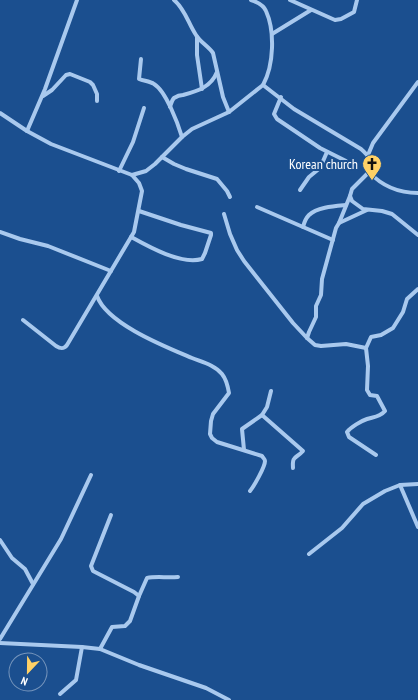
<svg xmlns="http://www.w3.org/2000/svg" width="418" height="700" viewBox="0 0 418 700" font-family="'PT Sans Narrow',sans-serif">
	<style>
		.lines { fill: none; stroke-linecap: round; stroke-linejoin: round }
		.minor { stroke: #a9c9ee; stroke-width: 4 }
		.labels { text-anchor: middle; stroke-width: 4; stroke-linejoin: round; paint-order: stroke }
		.poi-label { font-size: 14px; fill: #fff; stroke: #1b4f8f; text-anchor: end }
	</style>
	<rect width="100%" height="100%" fill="#1b4f8f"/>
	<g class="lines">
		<g class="minor">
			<path d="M 174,0 C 185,9 188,23 196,35 C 200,42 208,46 213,53 L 223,97 L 229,112"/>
			<path d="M 251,0 C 257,2 264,6 266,11 C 275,31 274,65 263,85"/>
			<path d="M 290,0 L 335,20 L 341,19 L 354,12 L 357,0"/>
			<path d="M 272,34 L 311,10"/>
			<path d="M 197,37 L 197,55 L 202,89"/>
			<path d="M 141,59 L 139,79 C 144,81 150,81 154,84 C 166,91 178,124 182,137"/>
			<path d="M 43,96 L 52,90 L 66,75 L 70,74 L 90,82 L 93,85 L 97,94 L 97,101"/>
			<path d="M 281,97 L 274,114 L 277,119 L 320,148 L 346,161"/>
			<path d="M 170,107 C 171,104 172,100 174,98 C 177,96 180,95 183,95 C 198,91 211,87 217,72"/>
			<path d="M 0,113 L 27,131 L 51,144 L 132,175 L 146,171 L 155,164 L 182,137 L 192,129 L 229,112 L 263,85 L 294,109 L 361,149 C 369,156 373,161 369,172 L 352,189 L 350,196 L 352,201 L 363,209 L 382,211 L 392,214 L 418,235"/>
			<path d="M 27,131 L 45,89 L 77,0"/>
			<path d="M 368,155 L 373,143 L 418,82"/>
			<path d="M 162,157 L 174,164 L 186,169 L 217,179 L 227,191 L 230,197"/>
			<path d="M 119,171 L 133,142 L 144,108"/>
			<path d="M 369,172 C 382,186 398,193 418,193"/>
			<path d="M 300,190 L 309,177 L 320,168 L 327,152"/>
			<path d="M 257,207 L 333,240"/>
			<path d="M 224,214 L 230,234 L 237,250 L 244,261 L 293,323 L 307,338 L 315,345 L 321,346 L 346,344 L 366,348"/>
			<path d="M 339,223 L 350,196"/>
			<path d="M 303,227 C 304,223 306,218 309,215 C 317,207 335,206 346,205"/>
			<path d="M 0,232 L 20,239 L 48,246 L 111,271"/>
			<path d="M 131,237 C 149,247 181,265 202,259 L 205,253 L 211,235 L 211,233 L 181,225 L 139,211"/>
			<path d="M 97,296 C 107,324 166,347 192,358 C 202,362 215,365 222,374 C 226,379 228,387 229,393 L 213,414 L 211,421 L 210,434 L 212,438 L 217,442 L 262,456 C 263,458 265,459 265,461 C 265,467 254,486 250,491"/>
			<path d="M 23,320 L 56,346 C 61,349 64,349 67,345 L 134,232 L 142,191 L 139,183 L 132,175"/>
			<path d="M 307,338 L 309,332 L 316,317 L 316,306 L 321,295 L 322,279 L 336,228 L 339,223 L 367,210"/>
			<path d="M 262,415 L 303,451 C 296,459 292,455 293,468"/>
			<path d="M 244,450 L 242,429 L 262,415 L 267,407 L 271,391"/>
			<path d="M 376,455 L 349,437 L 347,432 C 351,427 361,421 367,419 C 373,417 380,417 385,411 L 377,396 L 370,395 L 367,390 L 368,366 L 366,348 L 371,337 L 381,335 L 393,328 L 403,312 L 407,299 L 418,289"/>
			<path d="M 400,485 L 418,527"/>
			<path d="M 111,515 L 91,566 L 93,571 L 134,592 L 139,596"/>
			<path d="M 0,540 L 12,558 L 25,569 L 33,584"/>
			<path d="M 309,554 L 342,528 L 363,504 L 385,491 L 400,485 L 418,484"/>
			<path d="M 0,639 L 61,539 L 91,475"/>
			<path d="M 0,643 L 82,647 L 100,649 L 139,665 L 206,688 L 229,700"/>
			<path d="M 100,649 L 112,627 L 125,626 L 130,621 L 139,596 L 147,578 C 156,576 167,578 178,577"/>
			<path d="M 60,694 L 76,680 L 82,647"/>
		</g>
	</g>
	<defs>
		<symbol id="church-pin" viewBox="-11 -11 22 30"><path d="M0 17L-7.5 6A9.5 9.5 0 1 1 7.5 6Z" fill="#ffd166" stroke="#1b4f8f"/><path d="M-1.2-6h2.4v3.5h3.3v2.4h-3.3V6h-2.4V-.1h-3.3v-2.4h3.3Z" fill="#111"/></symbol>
	</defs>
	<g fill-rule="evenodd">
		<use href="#church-pin" x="361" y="153" width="22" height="30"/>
	</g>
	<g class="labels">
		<g class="poi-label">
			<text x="358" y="169">Korean church</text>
		</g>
	</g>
	<g transform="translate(28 672) rotate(202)"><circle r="19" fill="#1b4f8f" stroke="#7695bc"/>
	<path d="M0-3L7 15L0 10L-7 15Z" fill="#ffd166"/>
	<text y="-6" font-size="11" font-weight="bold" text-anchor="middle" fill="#ffffff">N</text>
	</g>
</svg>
